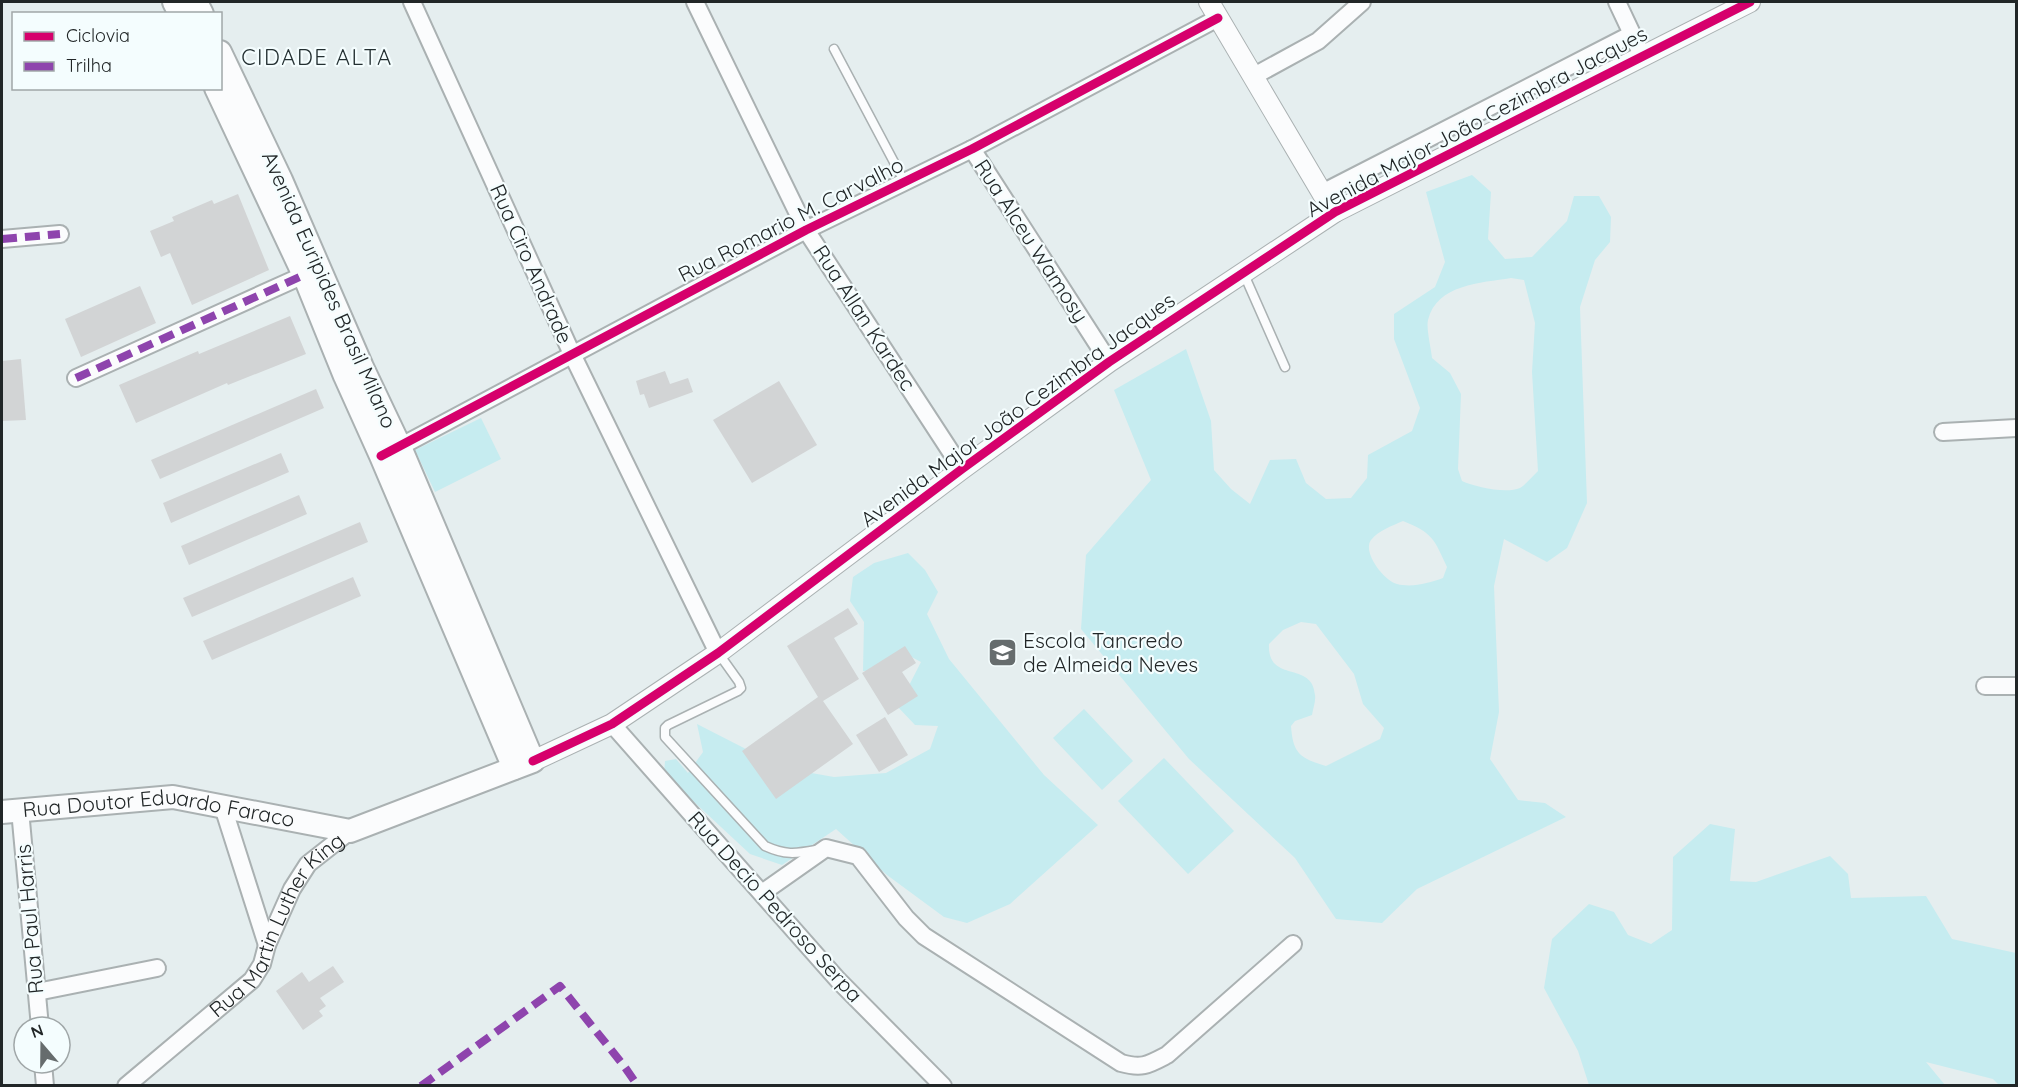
<svg xmlns="http://www.w3.org/2000/svg" width="2018" height="1087" viewBox="0 0 2018 1087" font-family="Quicksand,sans-serif">
	<style>
		.green { fill: #c6ecf0; fill-rule: evenodd }
		.building { fill: #d2d4d5 }
		.lines { fill: none; stroke-linecap: round; stroke-linejoin: round }
		.service-casing { stroke: #aab1b2; stroke-width: 11 }
		.minor-casing { stroke: #aab1b2; stroke-width: 20 }
		.tertiary-casing { stroke: #aab1b2; stroke-width: 22 }
		.secondary-casing { stroke: #aab1b2; stroke-width: 26 }
		.service { stroke: #fbfcfd; stroke-width: 8 }
		.minor { stroke: #fbfcfd; stroke-width: 16 }
		.tertiary { stroke: #fbfcfd; stroke-width: 20 }
		.secondary { stroke: #fbfcfd; stroke-width: 22 }
		.quiet { stroke: #8e44ad; stroke-width: 8; stroke-dasharray: 15 8; stroke-linecap: butt }
		.cycleway-casing { stroke: #f4fdfe; stroke-width: 13 }
		.cycleway { stroke: #d6006c; stroke-width: 9 }
		.labels { text-anchor: middle; stroke-width: 4.5; stroke-linejoin: round; paint-order: stroke }
		.street-label { font-size: 21px; fill: #212627; stroke: #f4fdfe }
		.poi-label { font-size: 21px; fill: #212627; stroke: #f4fdfe; text-anchor: start }
		.neighbourhood-label { font-size: 22px; letter-spacing: 1.5px; fill: #243032; stroke: #f4fdfe }
	</style>
	<rect width="100%" height="100%" fill="#e5eeef"/>
	<g class="green">
		<path d="M 1472,175 L 1491,192 L 1488,239 L 1505,259 L 1532,257 L 1567,221 L 1574,196 L 1599,196 L 1611,217 L 1610,242 L 1595,260 L 1580,307 L 1587,503 L 1567,548 L 1547,562 L 1504,539 L 1494,586 L 1499,712 L 1490,759 L 1518,800 L 1545,803 L 1566,817 L 1417,889 L 1382,923 L 1336,919 L 1295,858 L 1189,759 L 1081,629 L 1086,555 L 1151,480 L 1114,390 L 1186,349 L 1211,421 L 1214,470 L 1231,489 L 1250,504 L 1270,460 L 1296,459 L 1306,483 L 1326,499 L 1351,498 L 1367,478 L 1368,455 L 1412,431 L 1420,408 L 1394,339 L 1394,314 L 1435,287 L 1445,262 L 1426,192 ZM 1511,278 L 1524,280 L 1535,323 L 1532,372 L 1538,471 C 1533,476 1526,484 1520,488 C 1506,494 1475,487 1462,481 L 1458,469 L 1461,394 L 1450,373 L 1432,358 C 1431,348 1426,328 1428,320 C 1437,284 1481,283 1511,278 ZM 1403,521 C 1433,533 1434,539 1447,567 L 1443,578 C 1429,583 1412,588 1397,584 C 1384,581 1362,552 1371,540 C 1379,530 1392,526 1403,521 ZM 1301,622 L 1316,624 L 1354,674 L 1363,704 L 1384,728 L 1380,739 L 1326,766 C 1300,758 1293,754 1291,726 L 1295,721 L 1312,715 C 1313,709 1316,701 1315,695 C 1313,660 1267,684 1269,644 L 1283,630 Z"/>
		<path d="M 481,418 L 501,459 L 435,492 L 415,450 Z"/>
		<path d="M 908,553 L 925,570 L 938,592 L 927,614 L 949,659 L 1044,775 L 1098,825 L 1010,904 L 967,923 L 944,917 L 887,875 L 836,829 L 782,865 L 750,854 L 664,774 L 665,761 L 676,759 L 688,773 L 703,752 L 697,724 L 783,768 L 834,777 L 886,773 L 930,749 L 938,726 L 915,725 L 898,707 L 921,662 L 900,651 L 886,671 L 863,671 L 864,622 L 850,601 L 853,577 L 874,563 Z"/>
		<path d="M 1084,709 L 1133,761 L 1102,790 L 1053,738 Z"/>
		<path d="M 1164,758 L 1234,831 L 1188,874 L 1118,801 Z"/>
		<path d="M 1710,824 L 1735,829 L 1730,881 L 1756,882 L 1830,856 L 1848,874 L 1851,898 L 1926,896 L 1952,939 L 2016,953 L 2016,1085 L 1999,1085 L 1993,1079 L 1926,1062 L 1945,1085 L 1589,1085 L 1578,1051 L 1544,988 L 1552,939 L 1589,904 L 1614,912 L 1628,935 L 1651,944 L 1672,930 L 1673,857 Z"/>
	</g>
	<g class="building">
		<path d="M 238,194 L 269,270 L 192,305 L 170,253 L 161,257 L 150,231 L 174,221 L 172,217 L 212,200 L 214,204 Z"/>
		<path d="M 140,286 L 156,323 L 81,357 L 65,319 Z"/>
		<path d="M 290,316 L 306,354 L 228,385 L 227,383 L 136,423 L 119,385 L 198,351 L 199,354 Z"/>
		<path d="M 21,359 L 26,420 L 2,421 L 2,361 Z"/>
		<path d="M 665,371 L 670,384 L 688,378 L 693,392 L 649,408 L 644,394 L 640,395 L 636,381 Z"/>
		<path d="M 779,381 L 817,445 L 752,483 L 713,420 Z"/>
		<path d="M 316,389 L 324,408 L 160,479 L 151,460 Z"/>
		<path d="M 281,453 L 289,472 L 171,523 L 163,503 Z"/>
		<path d="M 299,495 L 307,514 L 189,565 L 181,546 Z"/>
		<path d="M 360,522 L 368,542 L 192,617 L 183,598 Z"/>
		<path d="M 353,577 L 361,596 L 212,660 L 203,641 Z"/>
		<path d="M 848,608 L 858,624 L 834,638 L 859,679 L 823,701 L 853,744 L 776,799 L 742,751 L 818,697 L 787,646 Z"/>
		<path d="M 905,646 L 916,663 L 902,672 L 918,696 L 888,715 L 862,673 Z"/>
		<path d="M 885,717 L 908,755 L 879,772 L 856,735 Z"/>
		<path d="M 333,966 L 344,982 L 320,998 L 326,1006 L 319,1011 L 323,1016 L 303,1030 L 276,991 L 302,972 L 309,982 Z"/>
	</g>
	<g class="lines">
		<defs>
			<g id="service">
				<path d="M 834,49 L 904,181"/>
				<path d="M 1243,272 L 1285,367"/>
				<path d="M 719,654 L 739,682 L 741,688 L 738,691 L 668,725 L 665,728 L 665,737 L 765,846 C 785,855 795,854 816,850"/>
			</g>
			<g id="minor">
				<path d="M 412,2 L 572,354 L 718,653"/>
				<path d="M 695,2 L 806,230 L 962,469"/>
				<path d="M 1617,2 L 1642,55"/>
				<path d="M 1254,76 L 1318,41 L 1362,2"/>
				<path d="M 972,149 L 1109,362"/>
				<path d="M 1322,193 L 1632,34"/>
				<path d="M 2,239 L 60,234"/>
				<path d="M 76,378 L 304,275"/>
				<path d="M 1943,432 L 2016,428"/>
				<path d="M 390,452 L 806,230 L 972,149 L 1218,18"/>
				<path d="M 1985,686 L 2016,686"/>
				<path d="M 612,724 L 838,980 L 943,1086"/>
				<path d="M 223,807 L 267,945"/>
				<path d="M 20,810 L 40,1027"/>
				<path d="M 762,893 L 826,848 L 858,856 L 906,918 L 924,936 L 1121,1063 C 1142,1069 1148,1065 1167,1055 L 1293,944"/>
				<path d="M 37,992 L 157,968"/>
				<path d="M 43,1063 L 45,1086"/>
				<path id="s1" d="M 126,1086 L 252,980 L 262,964 L 267,945 L 292,889 L 308,864 L 350,831"/>
			</g>
			<g id="tertiary">
				<path d="M 1209,2 L 1322,193 L 1335,212"/>
				<path d="M 533,761 L 612,724 L 718,653 L 962,469 L 1109,362 L 1335,212 L 1750,2"/>
			</g>
			<g id="secondary">
				<path d="M 174,2 L 180,14"/>
				<path d="M 196,2 L 202,14"/>
				<path d="M 216,88 L 304,275 L 345,376 L 381,456 L 514,768"/>
				<path id="s2" d="M 2,812 L 173,797 L 350,831 L 533,761 L 400,447 L 362,367 L 281,180 L 220,52"/>
			</g>
		</defs>
		<use href="#service" class="service-casing"/>
		<use href="#minor" class="minor-casing"/>
		<use href="#tertiary" class="tertiary-casing"/>
		<use href="#secondary" class="secondary-casing"/>
		<use href="#service" class="service"/>
		<use href="#minor" class="minor"/>
		<use href="#tertiary" class="tertiary"/>
		<use href="#secondary" class="secondary"/>
		<g class="quiet">
			<path d="M 2,239 L 60,234"/>
			<path d="M 76,378 L 304,275"/>
			<path d="M 421,1086 L 560,986 L 624,1066 L 638,1086"/>
		</g>
		<defs>
			<g id="cycleway">
				<path d="M 381,456 L 806,230 L 972,149 L 1218,18"/>
				<path d="M 533,761 L 612,724 L 718,653 L 962,469 L 1109,362 L 1335,212 L 1750,2"/>
			</g>
		</defs>
		<use href="#cycleway" class="cycleway-casing"/>
		<use href="#cycleway" class="cycleway"/>
	</g>
	<defs>
		<symbol id="school-square" viewBox="-11 -11 22 22"><rect x="-9" y="-9" width="18" height="18" rx="4" fill="#666c6d" stroke="#f4fdfe"/><path d="M0-5L7-2L0 1L-7-2ZM-4 1L0 2.5L4 1V4Q0 6-4 4Z" fill="#fff"/></symbol>
	</defs>
	<g fill-rule="evenodd">
		<use href="#school-square" x="986" y="636" width="33" height="33"/>
	</g>
	<g class="labels">
		<g class="street-label">
			<text transform="translate(1477 122) rotate(-28)" y="7">Avenida Major João Cezimbra Jacques</text>
			<text transform="translate(791 220) rotate(-27)" y="7">Rua Romario M. Carvalho</text>
			<text transform="translate(1031 241) rotate(57)" y="7">Rua Alceu Wamosy</text>
			<text transform="translate(531 264) rotate(66)" y="7">Rua Ciro Andrade</text>
			<text transform="translate(329 290) rotate(66)" y="7">Avenida Euripides Brasil Milano</text>
			<text transform="translate(864 318) rotate(57)" y="7">Rua Allan Kardec</text>
			<text transform="translate(1018 410) rotate(-36)" y="7">Avenida Major João Cezimbra Jacques</text>
			<text dy="7" stroke="none"><textPath href="#s2" startOffset="158">Rua Doutor Eduardo Faraco</textPath></text>
			<text transform="translate(775 907) rotate(48)" y="7">Rua Decio Pedroso Serpa</text>
			<text transform="translate(30 919) rotate(-95)" y="7">Rua Paul Harris</text>
			<text dy="7" stroke="none"><textPath href="#s1" startOffset="225">Rua Martin Luther King</textPath></text>
		</g>
		<g class="poi-label">
			<text x="1023" y="648">Escola Tancredo<tspan x="1023" dy="24">de Almeida Neves</tspan></text>
		</g>
		<g class="neighbourhood-label">
			<text x="317" y="65">CIDADE ALTA</text>
		</g>
	</g>
	<rect width="2018" height="1087" fill="none" stroke="#212627" stroke-width="6"/>
	<rect x="12" y="12" width="210" height="78" fill="#f4fdfe" stroke="#a0a7a8" stroke-width="1.5"/>
	<rect x="24" y="32" width="30" height="9" fill="#d6006c" stroke="#a0a7a8" stroke-width="1.5"/>
	<text x="66" y="42" font-size="18" fill="#212627">Ciclovia</text>
	<rect x="24" y="62" width="30" height="9" fill="#8e44ad" stroke="#a0a7a8" stroke-width="1.5"/>
	<text x="66" y="72" font-size="18" fill="#212627">Trilha</text>
	<g transform="translate(42 1045) rotate(340)"><circle r="28" fill="#f4fdfe" stroke="#a0a7a8" stroke-width="1.5"/>
	<path d="M0-4.5L10 22L0 15L-10 22Z" fill="#666c6d"/>
	<text y="-9" font-size="16" font-weight="bold" text-anchor="middle" fill="#212627">N</text>
	</g>
</svg>
